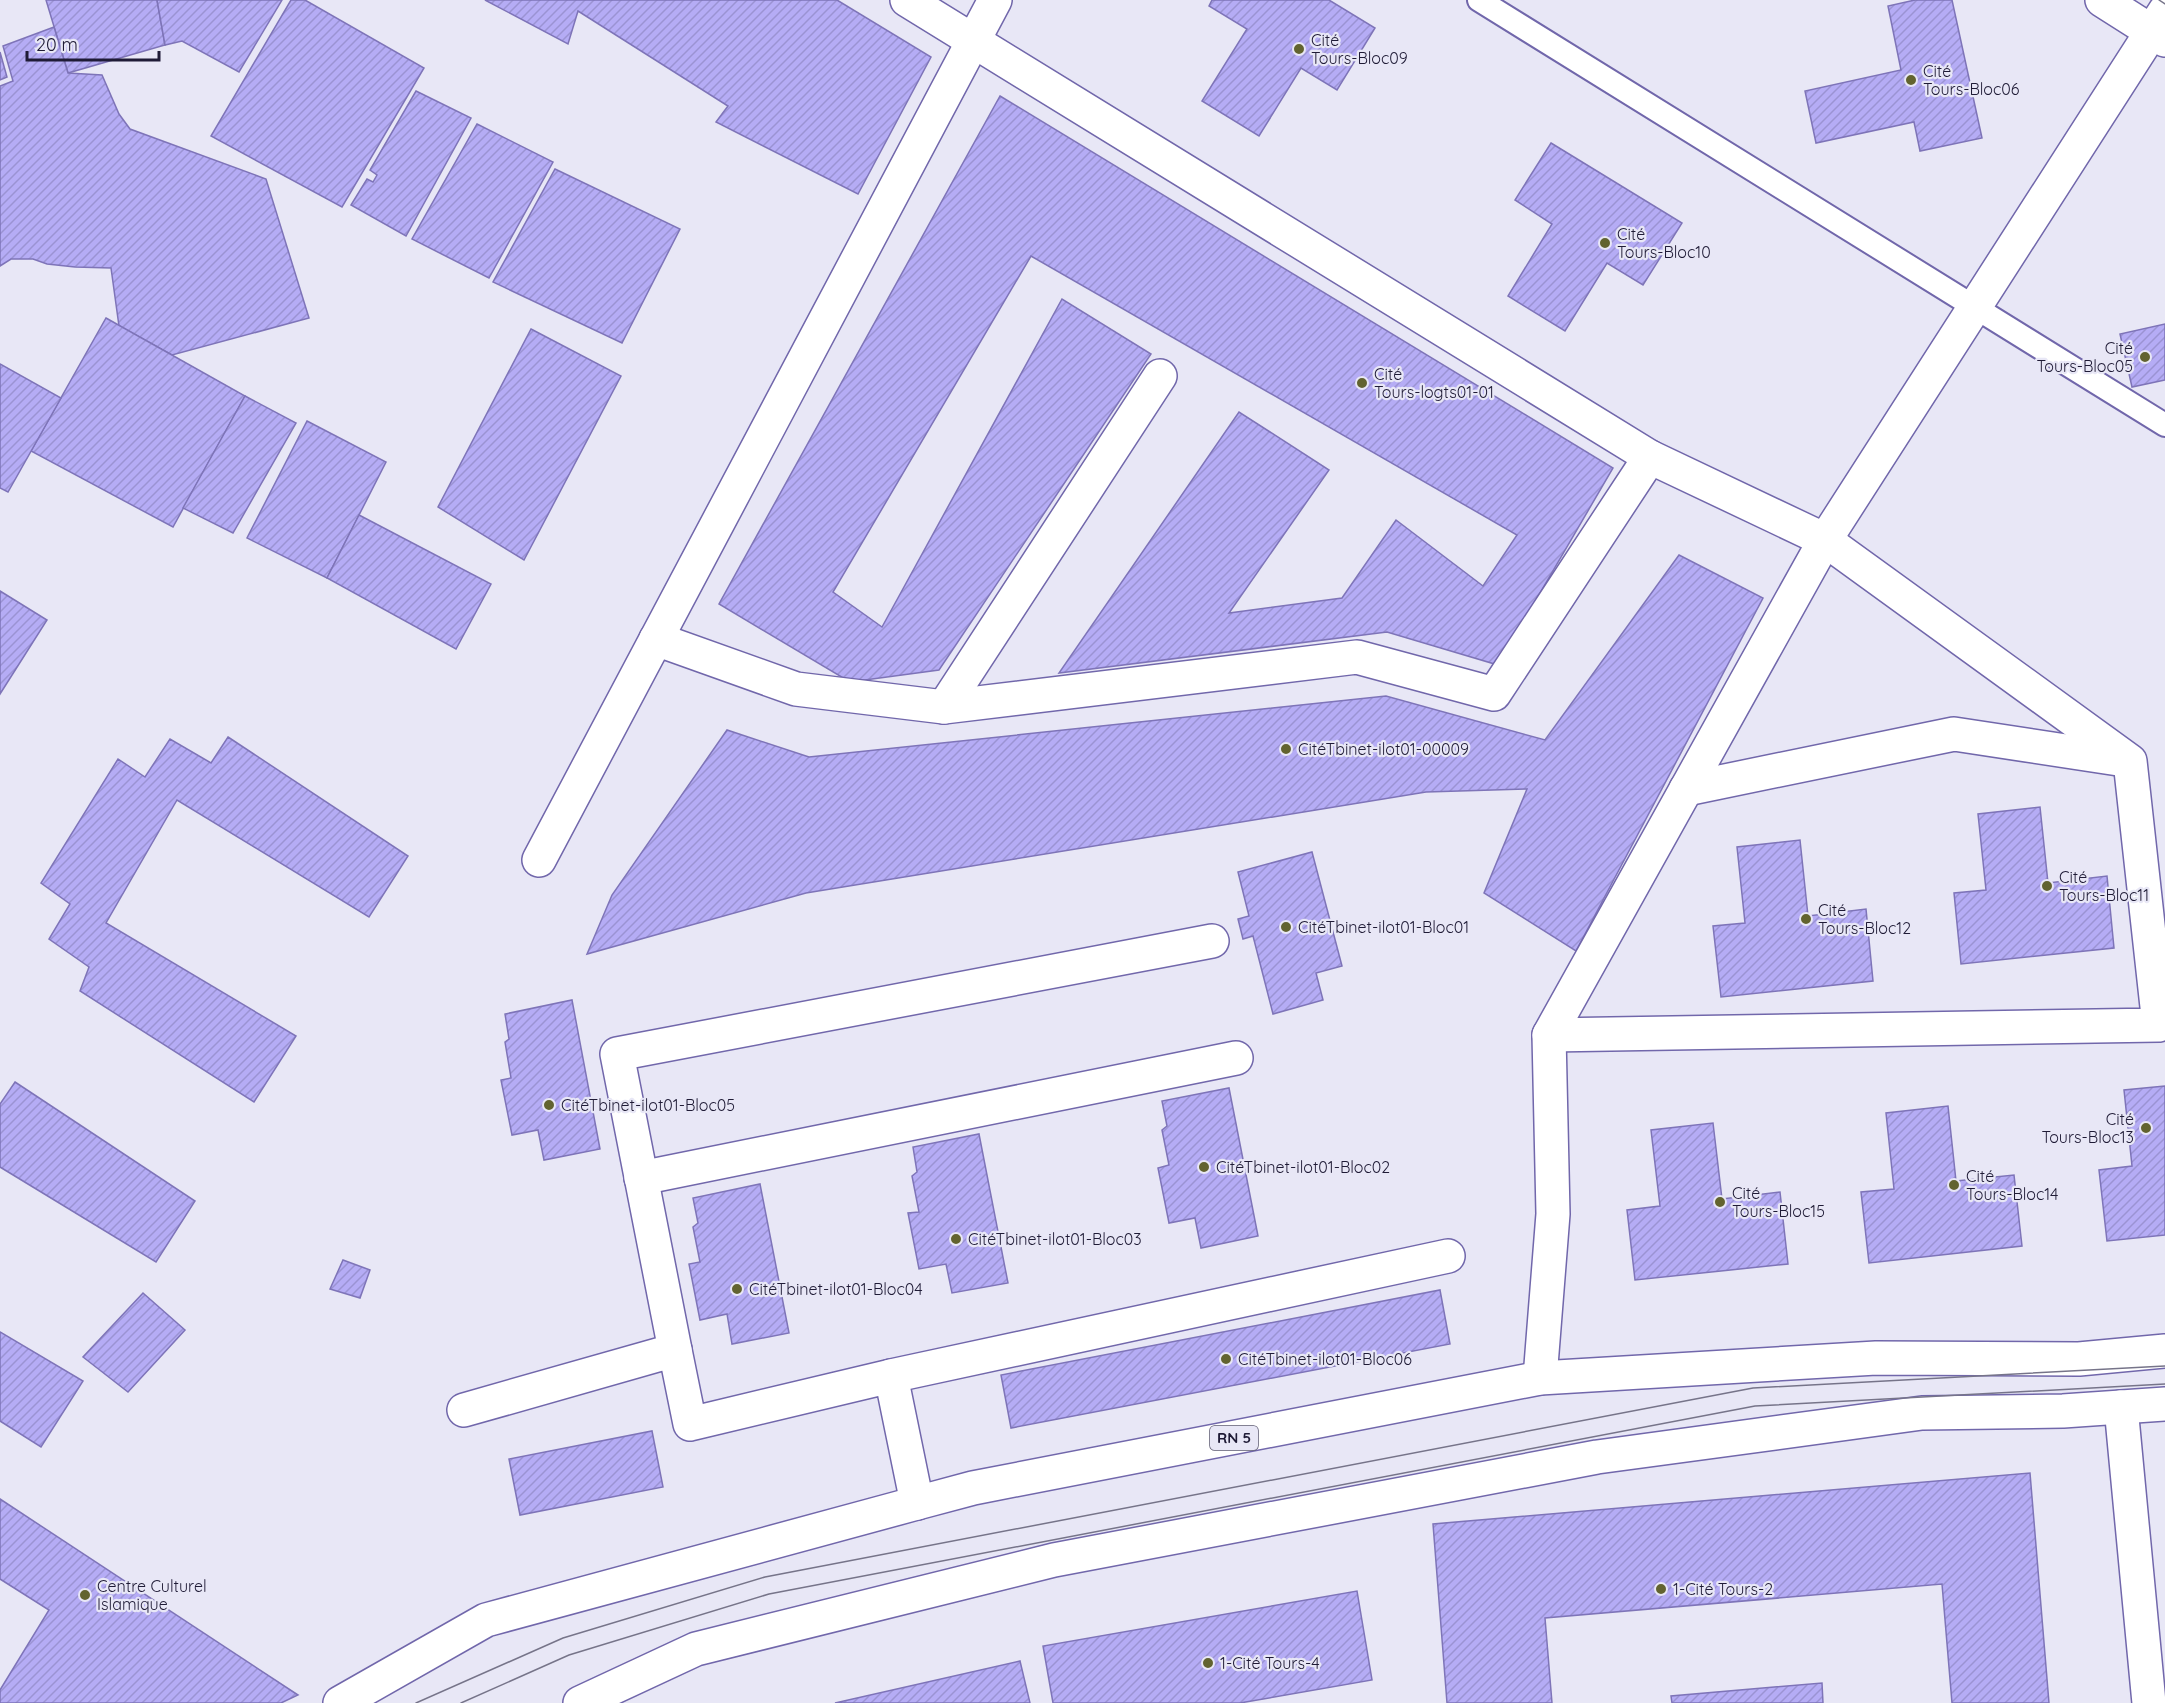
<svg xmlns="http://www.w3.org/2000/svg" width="2165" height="1703" viewBox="0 0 2165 1703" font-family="Quicksand,sans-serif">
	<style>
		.building { fill: url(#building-hatch); stroke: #7e74b8; stroke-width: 1.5 }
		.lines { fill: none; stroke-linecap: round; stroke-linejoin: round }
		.service-casing { stroke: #7167ab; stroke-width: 26 }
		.minor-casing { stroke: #7167ab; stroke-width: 36 }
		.secondary-casing { stroke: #7167ab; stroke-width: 36 }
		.primary-casing { stroke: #7167ab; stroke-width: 36 }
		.service { stroke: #fff; stroke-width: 22 }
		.minor { stroke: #fff; stroke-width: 33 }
		.secondary { stroke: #fff; stroke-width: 33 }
		.primary { stroke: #fff; stroke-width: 33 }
		.tram { stroke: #767489; stroke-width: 1.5 }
		.poi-dot { fill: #626330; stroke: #e8e7f6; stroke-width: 2 }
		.labels { text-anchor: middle; stroke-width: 4.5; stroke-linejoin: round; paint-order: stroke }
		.shield { fill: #e8e7f6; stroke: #5b5870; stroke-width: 1.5 }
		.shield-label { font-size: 15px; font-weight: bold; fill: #1f1b36 }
		.poi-label { font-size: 16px; fill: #1f1b36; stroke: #e8e7f6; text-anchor: start }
	</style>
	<defs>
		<pattern id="building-hatch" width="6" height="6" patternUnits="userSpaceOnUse" patternTransform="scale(1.5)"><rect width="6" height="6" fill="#b5acf5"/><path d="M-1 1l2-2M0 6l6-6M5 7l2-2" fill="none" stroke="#9b93d3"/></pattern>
	</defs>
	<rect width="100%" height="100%" fill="#e8e7f6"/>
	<g class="building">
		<path d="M 46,0 L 157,0 L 165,45 L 68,73 Z"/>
		<path d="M 157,0 L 282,0 L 239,72 L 182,41 L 165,45 Z"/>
		<path d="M 291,0 L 305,0 L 424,68 L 342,207 L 211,136 Z"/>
		<path d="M 485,0 L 837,0 L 931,57 L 858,194 L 716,122 L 728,106 L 578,11 L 568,44 Z"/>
		<path d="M 1212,0 L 1329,0 L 1375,28 L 1337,90 L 1301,68 L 1259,136 L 1202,101 L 1247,29 L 1209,6 Z"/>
		<path d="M 1915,0 L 1952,0 L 1982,138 L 1920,151 L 1914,122 L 1816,143 L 1805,91 L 1901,70 L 1888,6 Z"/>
		<path d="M 54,27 L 68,73 L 102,75 L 119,114 L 130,129 L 266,179 L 309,318 L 172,355 L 119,326 L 111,268 L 75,267 L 47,264 L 33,259 L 11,259 L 0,266 L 0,86 L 13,81 L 3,46 Z"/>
		<path d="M 0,52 L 7,77 L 0,80 Z"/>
		<path d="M 416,91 L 471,118 L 406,236 L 351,205 L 367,179 L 373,182 L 377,175 L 370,170 Z"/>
		<path d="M 1000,96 L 1613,468 L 1498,665 L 1387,632 L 1059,673 L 1239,412 L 1329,470 L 1229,613 L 1342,598 L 1396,520 L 1483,586 L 1517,535 L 1031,256 L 833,592 L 882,627 L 1062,299 L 1151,354 L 939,670 L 850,682 L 719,604 Z"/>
		<path d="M 477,124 L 553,162 L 489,278 L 412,239 Z"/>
		<path d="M 1551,143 L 1682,223 L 1643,285 L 1607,263 L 1565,331 L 1508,296 L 1552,224 L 1515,200 Z"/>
		<path d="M 555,169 L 680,229 L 622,343 L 493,282 Z"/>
		<path d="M 106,318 L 245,396 L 173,527 L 31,451 Z"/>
		<path d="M 2165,324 L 2165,380 L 2132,387 L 2120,334 Z"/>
		<path d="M 531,329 L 621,376 L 524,560 L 438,507 Z"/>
		<path d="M 0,364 L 61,398 L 8,492 L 0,488 Z"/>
		<path d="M 245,396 L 296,423 L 233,533 L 183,508 Z"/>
		<path d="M 307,421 L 386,462 L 327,578 L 247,538 Z"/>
		<path d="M 359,515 L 491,584 L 456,649 L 327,578 Z"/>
		<path d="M 1679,555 L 1763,598 L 1576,951 L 1484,893 L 1527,789 L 1426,792 L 806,893 L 587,954 L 612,895 L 727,730 L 809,757 L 1386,696 L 1545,740 Z"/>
		<path d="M 0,591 L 47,620 L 0,694 Z"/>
		<path d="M 228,737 L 408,856 L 369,917 L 177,800 L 106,923 L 296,1036 L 254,1102 L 80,991 L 89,967 L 49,939 L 70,904 L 41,883 L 118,759 L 145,777 L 170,739 L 211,763 Z"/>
		<path d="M 2040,807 L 2048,883 L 2107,876 L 2114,948 L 1961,964 L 1954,893 L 1986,890 L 1978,814 Z"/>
		<path d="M 1800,840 L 1808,916 L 1866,909 L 1873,981 L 1721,997 L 1713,926 L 1745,923 L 1737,847 Z"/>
		<path d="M 1312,852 L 1342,966 L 1316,973 L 1323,1000 L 1273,1014 L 1253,936 L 1243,939 L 1238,919 L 1249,916 L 1238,872 Z"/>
		<path d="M 572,1000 L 600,1149 L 544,1160 L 538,1130 L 512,1135 L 501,1080 L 511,1078 L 505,1042 L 509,1039 L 505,1014 Z"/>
		<path d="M 15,1082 L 195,1201 L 156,1262 L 0,1167 L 0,1104 Z"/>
		<path d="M 2165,1086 L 2165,1235 L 2107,1241 L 2099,1170 L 2132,1166 L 2124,1090 Z"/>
		<path d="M 1229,1088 L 1258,1236 L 1201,1248 L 1195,1218 L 1169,1223 L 1158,1168 L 1169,1165 L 1162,1130 L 1167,1126 L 1162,1101 Z"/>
		<path d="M 1948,1106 L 1956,1181 L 2014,1175 L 2022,1246 L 1869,1263 L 1861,1192 L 1894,1189 L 1886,1113 Z"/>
		<path d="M 1713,1123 L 1722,1199 L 1780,1192 L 1788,1264 L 1635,1280 L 1627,1210 L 1660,1206 L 1651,1130 Z"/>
		<path d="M 979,1134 L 1008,1283 L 952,1293 L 946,1264 L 919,1269 L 908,1213 L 919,1212 L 912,1176 L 917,1172 L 913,1147 Z"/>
		<path d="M 760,1184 L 789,1333 L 732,1344 L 727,1314 L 700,1320 L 689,1264 L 700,1262 L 693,1227 L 698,1223 L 693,1198 Z"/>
		<path d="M 343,1260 L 370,1270 L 360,1298 L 330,1289 Z"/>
		<path d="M 1440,1290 L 1450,1344 L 1011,1428 L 1001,1375 Z"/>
		<path d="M 143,1293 L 185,1330 L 128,1392 L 83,1357 Z"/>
		<path d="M 0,1332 L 83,1381 L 41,1447 L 0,1421 Z"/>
		<path d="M 652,1431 L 663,1487 L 520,1515 L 509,1459 Z"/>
		<path d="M 2030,1473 L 2049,1703 L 1952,1703 L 1942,1584 L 1545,1618 L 1552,1703 L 1447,1703 L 1433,1524 Z"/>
		<path d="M 0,1499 L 298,1695 L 281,1703 L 0,1703 L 0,1690 L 49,1610 L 0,1579 Z"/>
		<path d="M 1357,1591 L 1372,1680 L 1240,1703 L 1053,1703 L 1043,1646 Z"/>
		<path d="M 1020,1661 L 1030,1703 L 835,1703 Z"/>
		<path d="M 1822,1683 L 1823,1703 L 1672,1703 L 1671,1696 Z"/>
	</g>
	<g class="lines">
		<defs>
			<path id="service" d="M 1479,0 L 2165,425"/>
			<g id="minor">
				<path d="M 907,0 L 1650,457 L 1825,540 L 2130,761 L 2159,1025 L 1549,1035"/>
				<path d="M 656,639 L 796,689 L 944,707 L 1357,657 L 1494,694 L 1650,457"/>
				<path d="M 944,707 L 1160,376"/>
				<path d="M 1686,789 L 1954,734 L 2125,760"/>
				<path d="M 539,860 L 995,0"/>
				<path d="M 641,1178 L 1236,1058"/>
				<path d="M 675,1350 L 617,1054 L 1212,941"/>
				<path d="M 891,1376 L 1448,1256"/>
				<path d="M 1540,1378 L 1553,1214 L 1549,1035 L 1825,540 L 2165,11"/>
				<path d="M 2121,1407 L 2149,1703"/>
				<path d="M 464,1410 L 675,1350 L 690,1424 L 891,1376 L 917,1503"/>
			</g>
			<path id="secondary" d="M 2102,0 L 2165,40"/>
			<g id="primary">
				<path d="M 340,1703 L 486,1620 L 917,1503 L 973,1488 L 1540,1378 L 1876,1358 L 2079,1359 L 2165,1351"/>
				<path d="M 580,1703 L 696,1649 L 1054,1560 L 1597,1457 L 1922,1413 L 2063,1411 L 2165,1404"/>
			</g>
		</defs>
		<use href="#service" class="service-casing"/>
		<use href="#minor" class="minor-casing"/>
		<use href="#secondary" class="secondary-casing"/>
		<use href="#primary" class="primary-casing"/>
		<use href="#service" class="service"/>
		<use href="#minor" class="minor"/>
		<use href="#secondary" class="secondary"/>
		<use href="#primary" class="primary"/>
		<g class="tram">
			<path d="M 2159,0 L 2165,4"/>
			<path d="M 416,1703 L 563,1638 L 765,1577 L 1753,1388 L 2165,1366"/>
			<path d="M 461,1703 L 569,1655 L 769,1594 L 1755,1406 L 2165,1384"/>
		</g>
	</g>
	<g class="poi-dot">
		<circle cx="1299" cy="49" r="6"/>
		<circle cx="1911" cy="80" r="6"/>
		<circle cx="1605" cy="243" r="6"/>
		<circle cx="2145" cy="357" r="6"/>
		<circle cx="1362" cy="383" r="6"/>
		<circle cx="1286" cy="749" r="6"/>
		<circle cx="2047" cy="886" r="6"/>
		<circle cx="1806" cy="919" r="6"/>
		<circle cx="1286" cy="927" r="6"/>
		<circle cx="549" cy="1105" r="6"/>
		<circle cx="2146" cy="1128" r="6"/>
		<circle cx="1204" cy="1167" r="6"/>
		<circle cx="1954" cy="1185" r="6"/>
		<circle cx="1720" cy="1202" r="6"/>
		<circle cx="956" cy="1239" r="6"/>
		<circle cx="737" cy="1289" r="6"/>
		<circle cx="1226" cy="1359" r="6"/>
		<circle cx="1661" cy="1589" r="6"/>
		<circle cx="85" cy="1595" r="6"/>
		<circle cx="1208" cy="1663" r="6"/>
	</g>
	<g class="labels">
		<rect class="shield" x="1210" y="1426" width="48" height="24" rx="4.5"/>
		<g class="shield-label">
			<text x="1234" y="1443">RN 5</text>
		</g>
		<g class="poi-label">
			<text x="1311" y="46">Cité<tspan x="1311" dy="18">Tours-Bloc09</tspan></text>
			<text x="1923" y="77">Cité<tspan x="1923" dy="18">Tours-Bloc06</tspan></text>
			<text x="1617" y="240">Cité<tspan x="1617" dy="18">Tours-Bloc10</tspan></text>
			<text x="2133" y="354" text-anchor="end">Cité<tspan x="2133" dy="18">Tours-Bloc05</tspan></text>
			<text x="1374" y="380">Cité<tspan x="1374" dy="18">Tours-logts01-01</tspan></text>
			<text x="1298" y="755">CitéTbinet-ilot01-00009</text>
			<text x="2059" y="883">Cité<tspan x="2059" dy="18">Tours-Bloc11</tspan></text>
			<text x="1818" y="916">Cité<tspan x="1818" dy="18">Tours-Bloc12</tspan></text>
			<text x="1298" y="933">CitéTbinet-ilot01-Bloc01</text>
			<text x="561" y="1111">CitéTbinet-ilot01-Bloc05</text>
			<text x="2134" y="1125" text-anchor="end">Cité<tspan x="2134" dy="18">Tours-Bloc13</tspan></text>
			<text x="1216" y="1173">CitéTbinet-ilot01-Bloc02</text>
			<text x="1966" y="1182">Cité<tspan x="1966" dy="18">Tours-Bloc14</tspan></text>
			<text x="1732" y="1199">Cité<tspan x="1732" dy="18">Tours-Bloc15</tspan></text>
			<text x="968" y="1245">CitéTbinet-ilot01-Bloc03</text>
			<text x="749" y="1295">CitéTbinet-ilot01-Bloc04</text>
			<text x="1238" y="1365">CitéTbinet-ilot01-Bloc06</text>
			<text x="97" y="1592">Centre Culturel<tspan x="97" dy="18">Islamique</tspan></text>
			<text x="1673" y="1595">1-Cité Tours-2</text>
			<text x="1220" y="1669">1-Cité Tours-4</text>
		</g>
	</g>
	<path d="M27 51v9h132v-9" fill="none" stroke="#1f1b36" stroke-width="3"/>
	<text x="36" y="51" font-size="18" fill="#1f1b36" stroke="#e8e7f6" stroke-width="4.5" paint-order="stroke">20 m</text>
</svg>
